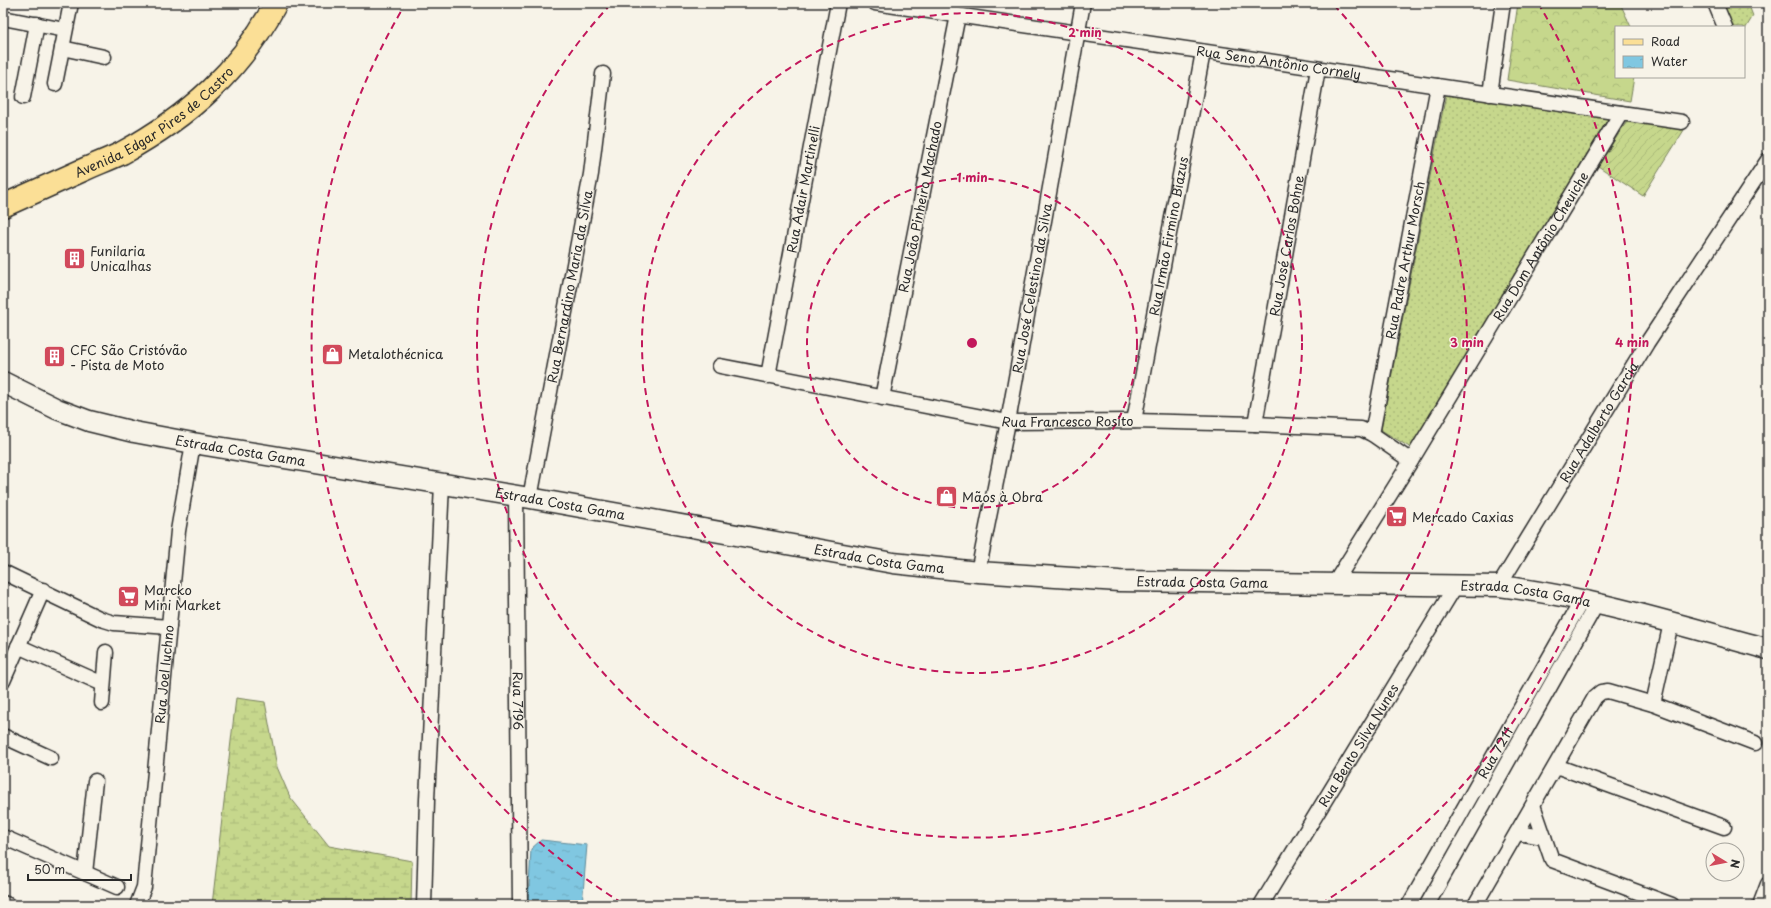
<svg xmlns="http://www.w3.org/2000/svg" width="1771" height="908" viewBox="0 0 1771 908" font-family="'Playpen Sans',sans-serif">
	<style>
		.grass { fill: url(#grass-dots); stroke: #78815c }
		.forest { fill: url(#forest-crowns); stroke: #78815c }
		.wetland { fill: url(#wetland-marsh); stroke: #78815c }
		.garden { fill: url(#garden-furrows); stroke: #78815c }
		.water { fill: url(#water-ripples); stroke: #5e8998 }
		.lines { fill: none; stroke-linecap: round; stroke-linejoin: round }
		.street-casing { stroke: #2b2b2b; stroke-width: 17 }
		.secondary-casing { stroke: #2b2b2b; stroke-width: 23 }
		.primary-casing { stroke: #2b2b2b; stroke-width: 25 }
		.street { stroke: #f7f3e8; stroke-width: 14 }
		.secondary { stroke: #f7f3e8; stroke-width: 20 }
		.primary { stroke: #fbdf96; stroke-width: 22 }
		.ring { fill: none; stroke: #c2185b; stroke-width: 2; stroke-dasharray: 7 5 }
		.labels { text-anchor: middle; stroke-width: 3; stroke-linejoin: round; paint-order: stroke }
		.street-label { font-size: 13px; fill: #2b2b2b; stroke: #f7f3e8 }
		.poi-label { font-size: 13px; fill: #2b2b2b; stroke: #f7f3e8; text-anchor: start }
		.centre { fill: #c2185b; stroke: #f7f3e8; stroke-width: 2 }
		.ring-label { font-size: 12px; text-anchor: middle; font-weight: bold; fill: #c2185b; stroke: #f7f3e8; stroke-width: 3; stroke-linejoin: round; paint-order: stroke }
	</style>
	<defs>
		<pattern id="grass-dots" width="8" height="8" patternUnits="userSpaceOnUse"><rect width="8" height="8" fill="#c6d78c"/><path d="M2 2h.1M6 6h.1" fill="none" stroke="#aab979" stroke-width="1.8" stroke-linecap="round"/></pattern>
		<pattern id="forest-crowns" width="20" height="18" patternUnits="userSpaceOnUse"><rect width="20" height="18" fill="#c6d78c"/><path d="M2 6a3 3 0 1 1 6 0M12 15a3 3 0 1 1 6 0" fill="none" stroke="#aab979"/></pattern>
		<pattern id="wetland-marsh" width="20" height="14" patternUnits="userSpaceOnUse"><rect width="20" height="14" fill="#c6d78c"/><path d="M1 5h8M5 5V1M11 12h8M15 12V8" fill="none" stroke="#aab979"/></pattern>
		<pattern id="garden-furrows" width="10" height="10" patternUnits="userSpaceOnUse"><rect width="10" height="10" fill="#c6d78c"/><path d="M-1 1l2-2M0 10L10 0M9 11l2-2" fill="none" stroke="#aab979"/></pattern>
		<pattern id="water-ripples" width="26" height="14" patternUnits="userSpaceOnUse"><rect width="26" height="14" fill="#80c7e1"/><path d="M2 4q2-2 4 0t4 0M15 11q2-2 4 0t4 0" fill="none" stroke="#6fabc1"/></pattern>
	</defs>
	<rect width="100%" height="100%" fill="#f7f3e8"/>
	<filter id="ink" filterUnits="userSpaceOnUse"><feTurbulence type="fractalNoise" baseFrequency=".025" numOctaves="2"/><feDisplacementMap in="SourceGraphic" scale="8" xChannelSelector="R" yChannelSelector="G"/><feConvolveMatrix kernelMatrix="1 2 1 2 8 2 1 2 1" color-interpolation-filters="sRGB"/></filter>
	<g filter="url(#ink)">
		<g class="grass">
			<path d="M 1722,3 L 1748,3 L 1753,16 L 1744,31 L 1744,27 L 1732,27 Z"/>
			<path d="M 1446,94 L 1609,118 L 1411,448 L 1381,430 Z"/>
		</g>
		<path class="forest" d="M 1518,3 L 1620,3 L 1631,27 L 1616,27 L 1616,77 L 1634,77 L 1630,101 L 1507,80 Z"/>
		<path class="wetland" d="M 236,698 L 265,702 L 277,767 L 290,797 L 329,846 L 412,861 L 411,905 L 212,905 Z"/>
		<path class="garden" d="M 1627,121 L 1684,130 L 1643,196 L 1598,166 Z"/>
		<path class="water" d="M 541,840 L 587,845 L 582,905 L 528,905 L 531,849 Z"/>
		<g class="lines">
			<defs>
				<g id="street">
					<path id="s1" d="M 875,3 L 1682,122"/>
					<path d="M 1715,3 L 1725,27"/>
					<path d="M 3,18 L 65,30"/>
					<path d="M 62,48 L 104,57"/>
					<path d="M 55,84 L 71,3"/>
					<path d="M 1490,94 L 1503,3"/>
					<path d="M 23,97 L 37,24"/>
					<path id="s2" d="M 720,366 L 1008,422 L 1134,421 L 1255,424 L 1361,429 L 1372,434 L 1411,461"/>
					<path id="s3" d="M 768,376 L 838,3"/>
					<path id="s4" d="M 882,398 L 958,15"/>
					<path id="s5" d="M 1134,421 L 1203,52"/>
					<path id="s6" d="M 1255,424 L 1318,69"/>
					<path id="s7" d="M 1372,434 L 1438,86"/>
					<path id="s8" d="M 516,497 L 520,905"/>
					<path id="s9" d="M 530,498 L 591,174 L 603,74"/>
					<path d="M 3,572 L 101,619 L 114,623 L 169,627"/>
					<path id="s10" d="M 978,572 L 1008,422 L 1083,3"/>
					<path id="s11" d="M 1334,584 L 1411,461 L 1621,113"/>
					<path id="s12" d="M 1499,586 L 1647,343 L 1768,160"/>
					<path d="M 18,646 L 103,684"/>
					<path d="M 3,681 L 43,590"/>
					<path d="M 102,703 L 106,652"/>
					<path d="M 1653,704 L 1671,623"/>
					<path d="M 3,736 L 51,758"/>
					<path d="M 1556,766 L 1724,827"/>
					<path d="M 1533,805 L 1552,860 L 1672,905"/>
					<path d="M 1517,833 L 1544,837"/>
					<path d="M 3,837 L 117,887"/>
					<path d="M 85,873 L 95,781"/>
					<path d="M 3,903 L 8,905"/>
					<path id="s13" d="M 137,905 L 144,887 L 178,531 L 193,443"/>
					<path d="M 424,905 L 427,800 L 442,484"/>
					<path id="s14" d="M 1261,905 L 1456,585"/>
					<path id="s15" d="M 1409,905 L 1582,600"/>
					<path d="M 1427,905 L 1597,603"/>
					<path d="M 1475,905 L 1595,697 L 1601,692 L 1608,691 L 1653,704 L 1755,743"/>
					<path d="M 1760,905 L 1768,884"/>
				</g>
				<g id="secondary">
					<path id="s16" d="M 3,382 L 57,409 L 89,421 L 134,432 L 193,443 L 530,498 L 893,563 L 978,572 L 1119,581 L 1499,586 C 1590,597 1679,625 1768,649"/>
				</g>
				<g id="primary">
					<path id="s17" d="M 3,206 C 30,194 56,182 83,170 C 96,164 110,159 122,153 C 189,116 240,71 276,3"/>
				</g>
			</defs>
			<use href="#street" class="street-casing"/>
			<use href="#secondary" class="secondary-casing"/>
			<use href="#primary" class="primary-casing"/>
			<use href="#street" class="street"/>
			<use href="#secondary" class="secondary"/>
			<use href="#primary" class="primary"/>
		</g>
	</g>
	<g class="ring">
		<circle cx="972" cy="343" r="165"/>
		<circle cx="972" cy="343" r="330"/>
		<path d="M1334 5A495 495 0 1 1 610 5"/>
		<path d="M622 903A660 660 0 0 1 406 3M1538 3A660 660 0 0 1 1322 903"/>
	</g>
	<defs>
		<symbol id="building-square" viewBox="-11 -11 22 22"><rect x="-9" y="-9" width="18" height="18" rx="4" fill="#d1495b" stroke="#f7f3e8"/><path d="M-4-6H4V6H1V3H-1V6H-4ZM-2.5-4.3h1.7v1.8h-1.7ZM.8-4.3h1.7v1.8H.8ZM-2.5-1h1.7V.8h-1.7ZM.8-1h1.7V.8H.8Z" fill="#fff"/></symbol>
		<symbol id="shop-square" viewBox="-11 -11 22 22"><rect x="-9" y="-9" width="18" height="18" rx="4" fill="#d1495b" stroke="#f7f3e8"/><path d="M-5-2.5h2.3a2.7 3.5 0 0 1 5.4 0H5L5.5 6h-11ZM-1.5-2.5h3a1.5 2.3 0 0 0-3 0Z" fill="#fff"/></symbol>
		<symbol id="supermarket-square" viewBox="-11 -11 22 22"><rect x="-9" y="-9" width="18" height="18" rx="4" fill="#d1495b" stroke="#f7f3e8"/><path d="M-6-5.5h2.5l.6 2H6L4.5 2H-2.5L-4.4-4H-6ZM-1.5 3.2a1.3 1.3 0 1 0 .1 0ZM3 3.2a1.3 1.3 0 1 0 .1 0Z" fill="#fff"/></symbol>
	</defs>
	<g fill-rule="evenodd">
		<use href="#building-square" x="62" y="246" width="25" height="25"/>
		<use href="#shop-square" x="320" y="342" width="25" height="25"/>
		<use href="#building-square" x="42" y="344" width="25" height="25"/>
		<use href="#shop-square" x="934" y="484" width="25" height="25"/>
		<use href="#supermarket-square" x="1384" y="504" width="25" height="25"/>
		<use href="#supermarket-square" x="116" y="584" width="25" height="25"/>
	</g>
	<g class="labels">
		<g class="street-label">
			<text dy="5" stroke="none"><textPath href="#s1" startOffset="408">Rua Seno Antônio Cornely</textPath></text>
			<text dy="5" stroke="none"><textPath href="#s17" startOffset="174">Avenida Edgar Pires de Castro</textPath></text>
			<text dy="5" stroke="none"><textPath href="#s3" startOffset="190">Rua Adair Martinelli</textPath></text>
			<text dy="5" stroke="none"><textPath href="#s4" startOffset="195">Rua João Pinheiro Machado</textPath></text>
			<text dy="5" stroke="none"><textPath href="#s5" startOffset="188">Rua Irmão Firmino Biazus</textPath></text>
			<text dy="5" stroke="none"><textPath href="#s6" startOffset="181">Rua José Carlos Bohne</textPath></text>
			<text dy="5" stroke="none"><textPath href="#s11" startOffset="396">Rua Dom Antônio Cheuiche</textPath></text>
			<text dy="5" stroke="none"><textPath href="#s7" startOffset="177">Rua Padre Arthur Morsch</textPath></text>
			<text dy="5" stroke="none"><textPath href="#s9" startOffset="215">Rua Bernardino Maria da Silva</textPath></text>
			<text dy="5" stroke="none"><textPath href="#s10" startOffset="289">Rua José Celestino da Silva</textPath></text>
			<text dy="5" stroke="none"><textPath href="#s2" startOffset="353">Rua Francesco Rosito</textPath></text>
			<text dy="5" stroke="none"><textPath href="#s12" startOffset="192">Rua Adalberto Garcia</textPath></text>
			<text dy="5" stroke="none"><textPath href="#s16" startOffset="249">Estrada Costa Gama</textPath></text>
			<text dy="5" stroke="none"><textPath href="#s16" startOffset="573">Estrada Costa Gama</textPath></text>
			<text dy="5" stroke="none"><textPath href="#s16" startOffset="897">Estrada Costa Gama</textPath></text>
			<text dy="5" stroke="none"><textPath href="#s16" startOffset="1221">Estrada Costa Gama</textPath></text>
			<text dy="5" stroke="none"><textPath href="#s16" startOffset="1545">Estrada Costa Gama</textPath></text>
			<text dy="5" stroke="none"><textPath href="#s13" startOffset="233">Rua Joel Iuchno</textPath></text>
			<text dy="5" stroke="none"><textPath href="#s8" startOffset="204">Rua 7196</textPath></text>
			<text dy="5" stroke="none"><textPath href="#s14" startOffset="187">Rua Bento Silva Nunes</textPath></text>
			<text dy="5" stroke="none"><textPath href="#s15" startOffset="175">Rua 7211</textPath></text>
		</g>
		<g class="poi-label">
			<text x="90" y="256">Funilaria<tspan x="90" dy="15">Unicalhas</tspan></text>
			<text x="70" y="355">CFC São Cristóvão<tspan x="70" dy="15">- Pista de Moto</tspan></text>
			<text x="348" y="359">Metalothécnica</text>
			<text x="962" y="502">Mãos à Obra</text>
			<text x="1412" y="522">Mercado Caxias</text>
			<text x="144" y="595">Marcko<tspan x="144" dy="15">Mini Market</tspan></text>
		</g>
	</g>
	<circle cx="972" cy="343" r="6" class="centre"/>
	<g class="ring-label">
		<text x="1085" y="37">2 min</text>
		<text x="972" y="182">1 min</text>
		<text x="1467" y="347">3 min</text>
		<text x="1632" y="347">4 min</text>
	</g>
	<rect width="1771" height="908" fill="none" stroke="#f7f3e8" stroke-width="16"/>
	<rect x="8" y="8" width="1755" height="892" fill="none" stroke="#2b2b2b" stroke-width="1.5" filter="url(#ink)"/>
	<rect x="1615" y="26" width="130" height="52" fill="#f7f3e8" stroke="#a5a39c"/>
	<rect x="1623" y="39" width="20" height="6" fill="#fbdf96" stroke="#a5a39c"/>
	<text x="1651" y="46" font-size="12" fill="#2b2b2b">Road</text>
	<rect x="1623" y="56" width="20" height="12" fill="url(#water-ripples)" stroke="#a5a39c"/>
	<text x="1651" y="66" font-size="12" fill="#2b2b2b">Water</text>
	<g transform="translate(1725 862) rotate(100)"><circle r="19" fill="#f7f3e8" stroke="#a5a39c"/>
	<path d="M0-3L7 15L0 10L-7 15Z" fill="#d1495b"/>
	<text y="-6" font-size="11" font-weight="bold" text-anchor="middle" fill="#2b2b2b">N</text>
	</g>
	<path d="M28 874v6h103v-6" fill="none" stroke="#2b2b2b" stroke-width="2"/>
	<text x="34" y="874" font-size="12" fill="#2b2b2b" stroke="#f7f3e8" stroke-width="3" paint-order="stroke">50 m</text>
</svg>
